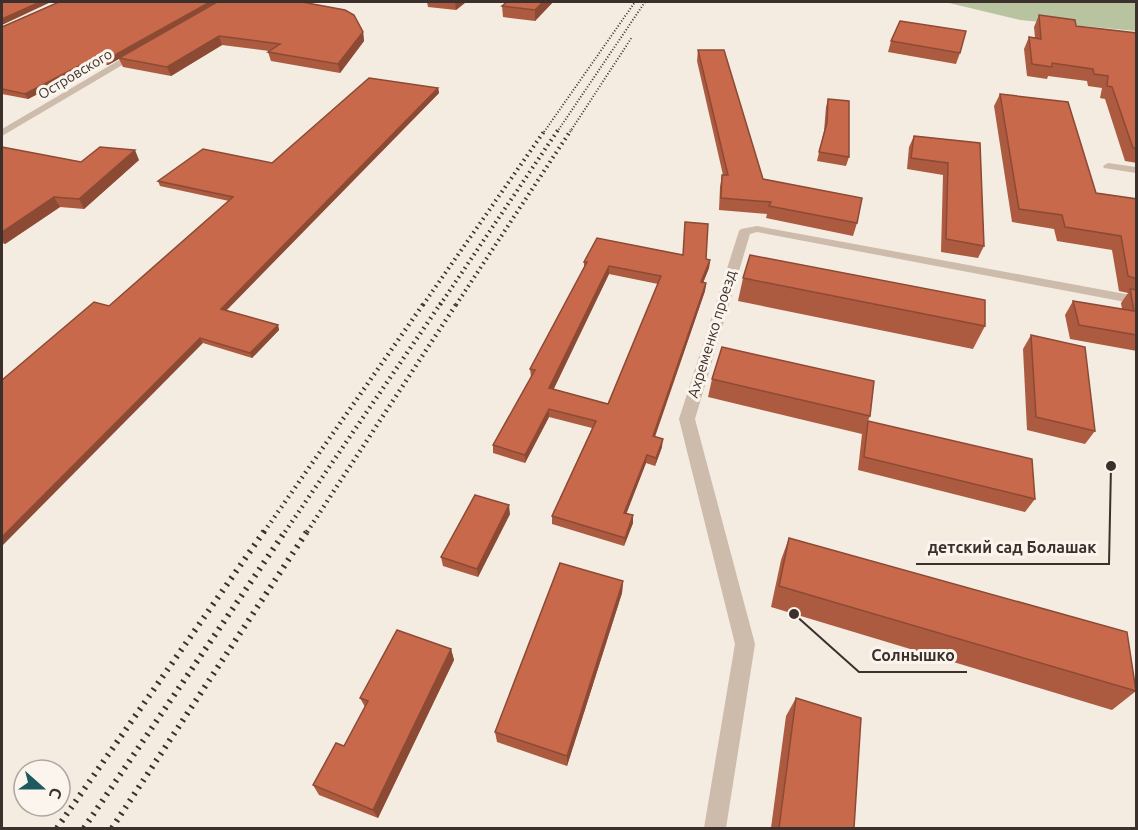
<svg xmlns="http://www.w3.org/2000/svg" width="1138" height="830" viewBox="0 0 1138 830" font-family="Ubuntu,sans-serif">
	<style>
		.green { fill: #b8c4a0 }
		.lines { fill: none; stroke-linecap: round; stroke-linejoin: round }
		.minor { fill: #cdbbac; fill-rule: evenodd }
		.rail-far3 { stroke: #3b302b; stroke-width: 2; stroke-dasharray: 1 2; stroke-linecap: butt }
		.rail-far2 { stroke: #3b302b; stroke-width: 4; stroke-dasharray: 1.5 4; stroke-linecap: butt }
		.rail-far1 { stroke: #3b302b; stroke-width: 4.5; stroke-dasharray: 1.5 4.5; stroke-linecap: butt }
		.rail { stroke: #3b302b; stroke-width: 6; stroke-dasharray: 2 6; stroke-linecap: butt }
		.wall { fill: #ac5a40; fill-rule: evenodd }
		.shaded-wall { fill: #8c4a34 }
		.building { fill: #c8694b; stroke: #8c4a34; stroke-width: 1.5; fill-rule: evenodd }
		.labels { text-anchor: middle; stroke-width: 6; stroke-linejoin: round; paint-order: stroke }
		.far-street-label { font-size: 14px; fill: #3b302b; stroke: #fbf5ee }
		.street-label { font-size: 15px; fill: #3b302b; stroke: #fbf5ee }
		.leader { fill: none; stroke: #3b302b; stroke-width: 2 }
		.callout-dot { fill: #3b302b; stroke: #fbf5ee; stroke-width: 2 }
		.callout-label { font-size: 16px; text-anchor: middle; font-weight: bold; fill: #3b302b; stroke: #fbf5ee; stroke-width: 6; stroke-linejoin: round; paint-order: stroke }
	</style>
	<rect width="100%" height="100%" fill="#f4ebe1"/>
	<path class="green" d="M 945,2 L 1136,2 L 1136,31 L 1020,20 Z"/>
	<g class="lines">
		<g class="minor">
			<path d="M 138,49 L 142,52 L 141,54 L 2,136 L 2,129 Z"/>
			<path d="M 1108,163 L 1136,167 L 1136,173 L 1104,168 L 1103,166 Z"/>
			<path d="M 757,226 L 1136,296 L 1136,304 L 757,232 L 750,234 L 695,419 L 755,644 L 726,828 L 704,828 L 735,644 L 679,419 L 739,231 L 741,229 Z"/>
		</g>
		<g class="rail-far3">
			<path d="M 544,132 L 635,2"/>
			<path d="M 557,132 L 645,2"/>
			<path d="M 570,132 L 632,37"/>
		</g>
		<g class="rail-far2">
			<path d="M 423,305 L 545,130"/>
			<path d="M 440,305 L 558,130"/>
			<path d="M 456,305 L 571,130"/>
		</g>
		<g class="rail-far1">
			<path d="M 264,532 L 424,303"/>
			<path d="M 285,532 L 441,303"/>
			<path d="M 307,532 L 457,303"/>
		</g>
		<g class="rail">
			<path d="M 57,828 L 265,530"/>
			<path d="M 84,828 L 286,530"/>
			<path d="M 112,828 L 308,530"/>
		</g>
	</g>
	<g class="wall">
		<path d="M 427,2 L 466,2 L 456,10 L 428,7 Z"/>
		<path d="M 553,2 L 535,21 L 503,17 L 502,6 Z"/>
		<path d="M 1039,15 L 1076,26 L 1134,33 L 1137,29 L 1137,163 L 1125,161 L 1105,99 L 1100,98 L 1102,88 L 1088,86 L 1087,81 L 1048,76 L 1047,79 L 1027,76 L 1024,49 L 1029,37 L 1035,38 L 1034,27 Z"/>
		<path d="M 2,27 L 363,32 L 364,41 L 340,73 L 271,61 L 268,52 L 269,51 L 222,45 L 171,76 L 123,67 L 119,59 L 108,65 L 97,63 L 28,99 L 2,94 Z"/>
		<path d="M 891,41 L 960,53 L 956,64 L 888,52 Z"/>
		<path d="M 698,50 L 763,179 L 857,223 L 853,236 L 766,218 L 767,214 L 719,210 L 720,187 L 722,175 L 723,175 L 697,61 Z"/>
		<path d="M 438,88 L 439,93 L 226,310 L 278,325 L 279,330 L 252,358 L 203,343 L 109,306 L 229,201 L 160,186 L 158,181 L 272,163 Z"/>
		<path d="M 1000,94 L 1096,193 L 1137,199 L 1137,351 L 1070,339 L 1065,315 L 1073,301 L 1122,309 L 1121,303 L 1128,293 L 1119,291 L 1112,250 L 1057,241 L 1054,229 L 1012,222 L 994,106 Z"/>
		<path d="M 828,99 L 849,157 L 846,166 L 817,161 L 824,131 L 826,107 Z"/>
		<path d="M 914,136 L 980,143 L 984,246 L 978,258 L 941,252 L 943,175 L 907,169 L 909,147 Z"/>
		<path d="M 2,147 L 81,162 L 139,160 L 84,209 L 60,207 L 5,244 L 2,243 Z"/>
		<path d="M 685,222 L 706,259 L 710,260 L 709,268 L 703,283 L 706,283 L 705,291 L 655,437 L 662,447 L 655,466 L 646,463 L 626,513 L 633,523 L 624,546 L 552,524 L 552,516 L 592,428 L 549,417 L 525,463 L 493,453 L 493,445 L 531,377 L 530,369 L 584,268 L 584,262 L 683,255 ZM 609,274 L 658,284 L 608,404 L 553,389 Z"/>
		<path d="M 743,278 L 985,326 L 973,349 L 738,301 Z"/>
		<path d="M 1031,335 L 1095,431 L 1085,444 L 1027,430 L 1023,349 Z"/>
		<path d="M 712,379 L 870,416 L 868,421 L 1035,499 L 1025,512 L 858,470 L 862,434 L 708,397 Z"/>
		<path d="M 510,514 L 478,577 L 443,566 L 441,557 Z"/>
		<path d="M 789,538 L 1136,691 L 1112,710 L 771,607 L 781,560 Z"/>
		<path d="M 623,581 L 622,593 L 567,766 L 497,742 L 495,732 Z"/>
		<path d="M 451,649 L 454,660 L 378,818 L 319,795 L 313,785 L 344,746 L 365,707 L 360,698 Z"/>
		<path d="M 796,698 L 854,828 L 771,828 L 786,716 Z"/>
	</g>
	<g class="shaded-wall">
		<path d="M 40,2 L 51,2 L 2,25 L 2,19 Z"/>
		<path d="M 210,2 L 219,2 L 108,65 L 106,60 Z"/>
		<path d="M 455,2 L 466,2 L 456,10 Z"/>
		<path d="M 543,2 L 553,2 L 535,21 L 535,10 Z"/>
		<path d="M 363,32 L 364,41 L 340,73 L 338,64 Z"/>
		<path d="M 219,36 L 222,45 L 171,76 L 167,67 Z"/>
		<path d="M 94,58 L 97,63 L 28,99 L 25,94 Z"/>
		<path d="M 438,88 L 439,93 L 223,314 L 221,309 Z"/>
		<path d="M 135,150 L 139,160 L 84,209 L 79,199 Z"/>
		<path d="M 54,197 L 60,207 L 5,244 L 2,238 L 2,232 Z"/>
		<path d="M 710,260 L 709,268 L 700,290 L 701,282 Z"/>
		<path d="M 609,266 L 609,274 L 550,397 L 549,388 Z"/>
		<path d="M 706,283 L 705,291 L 652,444 L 653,436 Z"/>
		<path d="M 278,325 L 279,330 L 252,358 L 250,353 Z"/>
		<path d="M 200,338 L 203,343 L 2,546 L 2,537 Z"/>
		<path d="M 549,409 L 549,417 L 525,463 L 525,455 Z"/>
		<path d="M 663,439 L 662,447 L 655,466 L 656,458 Z"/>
		<path d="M 647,455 L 646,463 L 624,520 L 624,513 Z"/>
		<path d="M 509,505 L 510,514 L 478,577 L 477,569 Z"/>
		<path d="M 633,515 L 633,523 L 624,546 L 625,538 Z"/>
		<path d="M 623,581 L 622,593 L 567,766 L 567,756 Z"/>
		<path d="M 451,649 L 454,660 L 378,818 L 373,810 Z"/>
	</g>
	<g class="building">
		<path d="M 2,2 L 40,2 L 2,19 Z"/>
		<path d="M 59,2 L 210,2 L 106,60 L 94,58 L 25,94 L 2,89 L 2,27 Z"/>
		<path d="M 217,2 L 302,2 L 345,10 L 354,15 L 363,32 L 338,64 L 268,52 L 280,44 L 219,36 L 167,67 L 119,58 Z"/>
		<path d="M 507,2 L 543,2 L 535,10 L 502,6 Z"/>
		<path d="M 1039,15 L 1075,20 L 1076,26 L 1137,33 L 1137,149 L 1133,148 L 1112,87 L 1107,86 L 1108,76 L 1094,74 L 1093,69 L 1052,63 L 1052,67 L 1032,64 L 1029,37 L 1041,39 Z"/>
		<path d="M 900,21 L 966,31 L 960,53 L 891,41 Z"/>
		<path d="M 698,50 L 724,50 L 763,179 L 862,198 L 857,223 L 769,206 L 771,202 L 721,198 L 722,175 L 728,175 Z"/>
		<path d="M 369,78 L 438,88 L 221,309 L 278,325 L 250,353 L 200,338 L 2,537 L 2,380 L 94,302 L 109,306 L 233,197 L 158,181 L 203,149 L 272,163 Z"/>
		<path d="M 1000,94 L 1068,102 L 1096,193 L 1137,199 L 1137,279 L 1128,276 L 1121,236 L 1065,227 L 1062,215 L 1019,209 Z"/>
		<path d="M 828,99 L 849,101 L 849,157 L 819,152 L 827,123 Z"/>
		<path d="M 914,136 L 980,143 L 984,246 L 946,239 L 948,163 L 911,158 Z"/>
		<path d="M 2,147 L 81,162 L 100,147 L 135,150 L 79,199 L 54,197 L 2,232 Z"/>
		<path d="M 685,222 L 708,224 L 706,259 L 710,260 L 701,282 L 706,283 L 653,436 L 663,439 L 656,458 L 647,455 L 624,513 L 633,515 L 625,538 L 552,516 L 596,421 L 549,409 L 525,455 L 493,445 L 535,370 L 530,369 L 587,262 L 584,262 L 597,238 L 683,255 ZM 609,266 L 661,276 L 608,404 L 549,388 Z"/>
		<path d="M 750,255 L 985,300 L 985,326 L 743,278 Z"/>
		<path d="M 1130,289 L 1137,290 L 1137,335 L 1079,325 L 1073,301 L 1134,311 Z"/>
		<path d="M 1031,335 L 1085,347 L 1095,431 L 1036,417 Z"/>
		<path d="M 722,347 L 874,381 L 870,416 L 712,379 Z"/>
		<path d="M 868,421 L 1032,459 L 1035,499 L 864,457 Z"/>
		<path d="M 475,495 L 509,505 L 477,569 L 441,557 Z"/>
		<path d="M 789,538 L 1127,632 L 1136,691 L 779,586 Z"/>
		<path d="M 560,563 L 623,581 L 567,756 L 495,732 Z"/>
		<path d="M 397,630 L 451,649 L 373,810 L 313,785 L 336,743 L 344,746 L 368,701 L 360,698 Z"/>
		<path d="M 796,698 L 861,718 L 854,828 L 779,828 Z"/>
	</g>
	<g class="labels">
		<g class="far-street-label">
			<text transform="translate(75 74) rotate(-31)" y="5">Островского</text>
		</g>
		<g class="street-label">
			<text transform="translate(712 334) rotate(-73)" y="5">Ахременко проезд</text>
		</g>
	</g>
	<path class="leader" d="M1111 466L1109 564H916M794 614L859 672H967"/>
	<g class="callout-dot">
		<circle cx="1111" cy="466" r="6"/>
		<circle cx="794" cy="614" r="6"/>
	</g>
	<g class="callout-label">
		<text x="1012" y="553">детский сад Болашак</text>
		<text x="913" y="661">Солнышко</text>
	</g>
	<rect width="1138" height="830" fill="none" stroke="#3b302b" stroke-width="6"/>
	<g transform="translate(42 788) rotate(111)"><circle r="28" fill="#fbf5ee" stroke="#aea6a0" stroke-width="1.5"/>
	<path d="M0-4.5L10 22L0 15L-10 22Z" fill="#1f5a5e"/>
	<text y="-9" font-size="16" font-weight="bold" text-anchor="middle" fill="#3b302b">С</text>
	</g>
</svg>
